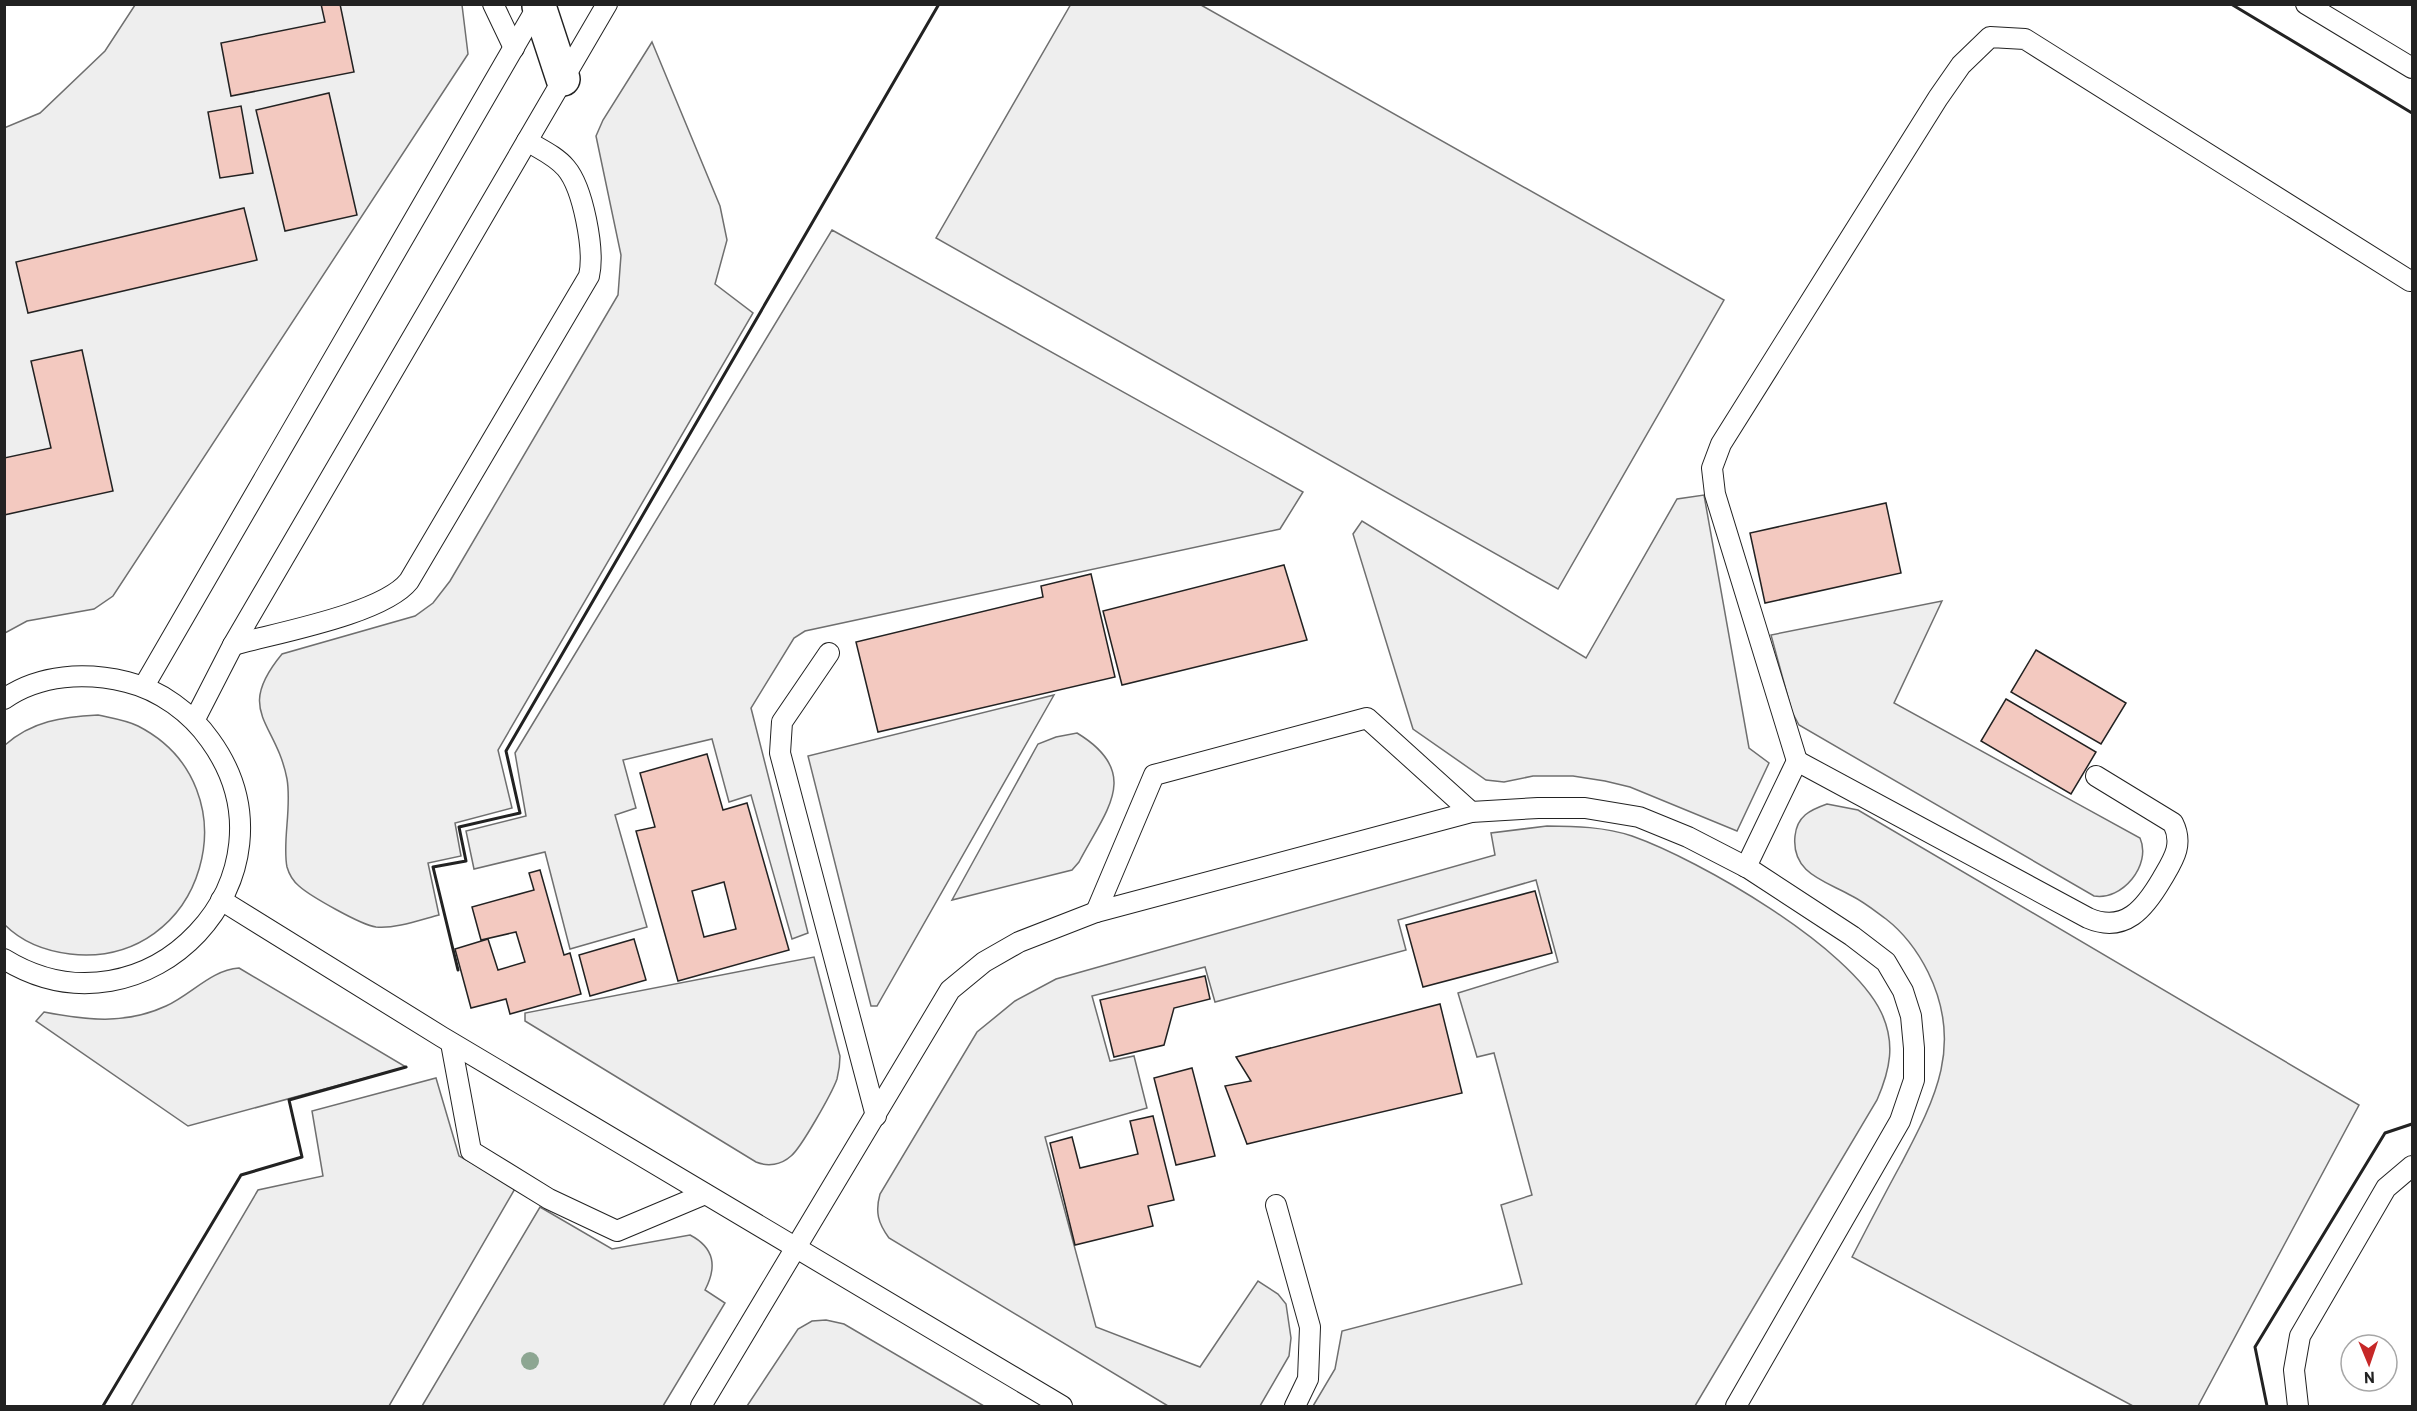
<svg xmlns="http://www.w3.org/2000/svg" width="2417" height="1411" viewBox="0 0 2417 1411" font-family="Barlow,sans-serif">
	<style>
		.green { fill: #eee; stroke: #6f6f6f; stroke-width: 1.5 }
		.building { fill: #f3c9c0; stroke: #222; stroke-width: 1.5; fill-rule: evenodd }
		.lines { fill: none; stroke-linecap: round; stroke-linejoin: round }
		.lane-casing { stroke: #222; stroke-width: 22 }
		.street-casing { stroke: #222; stroke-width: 36 }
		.lane { stroke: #fff; stroke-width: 20 }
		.street { stroke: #fff; stroke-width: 33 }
		.wall { stroke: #222; stroke-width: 3 }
		.tree { fill: #8da692 }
	</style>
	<rect width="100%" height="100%" fill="#fff"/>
	<g class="green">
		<path d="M 1071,4 L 1201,5 L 1724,300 L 1558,589 L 936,238 Z"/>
		<path d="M 135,5 L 462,5 L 468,54 L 113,596 L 94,609 L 27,621 L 5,633 L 4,128 L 40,113 L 105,51 Z"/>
		<path d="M 652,42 L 720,206 L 727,240 L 715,284 L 753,313 L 498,750 L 512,808 L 455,823 L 461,856 L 428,863 L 439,915 C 420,920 395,929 376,927 C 361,925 310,896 299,886 C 293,881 289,874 287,867 C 282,842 292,808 287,779 C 276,721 234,712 282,654 L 415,616 L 433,603 L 450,581 L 618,295 L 621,255 L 596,136 L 603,120 Z"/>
		<path d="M 832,230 L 1303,492 L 1280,529 L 805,631 L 794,638 L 751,708 L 808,933 L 792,939 L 751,795 L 729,802 L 712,739 L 623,760 L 636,808 L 615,815 L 647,927 L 570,949 L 545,852 L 474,869 L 466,831 L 526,816 L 515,753 Z"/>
		<path d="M 1704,495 L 1749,748 L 1769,763 L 1737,831 L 1630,787 L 1605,781 L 1573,776 L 1533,776 L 1504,782 L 1486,780 L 1413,729 L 1353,534 L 1362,521 L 1586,658 L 1677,499 Z"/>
		<path d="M 1942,601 L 1894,703 L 2140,838 C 2152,865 2122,901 2094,896 L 1799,725 L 1792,712 L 1771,635 Z"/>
		<path d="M 1054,695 L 877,1006 L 871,1006 L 808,756 Z"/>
		<path d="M 98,715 C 111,718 126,720 138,726 C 257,787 205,969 70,954 C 46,951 22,942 5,925 L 5,745 C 32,721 62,717 98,715 Z"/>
		<path d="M 1077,733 C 1143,773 1106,810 1079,862 L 1072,870 L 952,900 L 1038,744 L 1056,737 Z"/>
		<path d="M 1827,804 L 1858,810 L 2359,1105 L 2198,1406 L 2133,1406 L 1852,1257 C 1868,1226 1884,1195 1901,1164 C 1935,1099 1964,1045 1928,972 C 1918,952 1904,933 1886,919 C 1875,911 1864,902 1852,896 C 1826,881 1791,874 1795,836 C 1797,816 1810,810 1827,804 Z"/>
		<path d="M 1547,826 C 1575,826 1605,827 1632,836 C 1700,860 1850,947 1881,1012 C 1896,1043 1890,1070 1877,1100 L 1695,1406 L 1313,1406 L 1335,1369 L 1342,1331 L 1522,1284 L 1501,1205 L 1532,1195 L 1494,1053 L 1477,1057 L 1458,993 L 1558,962 L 1536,880 L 1398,920 L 1406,950 L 1215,1002 L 1205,967 L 1092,996 L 1110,1061 L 1134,1056 L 1147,1108 L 1045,1137 L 1096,1327 L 1200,1367 L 1258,1281 L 1278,1294 L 1286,1304 L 1291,1338 L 1289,1356 L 1260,1406 L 1168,1406 L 889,1238 C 878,1223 875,1212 880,1194 L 977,1032 L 1015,1001 L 1056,979 L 1495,855 L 1491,833 Z"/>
		<path d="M 814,957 L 840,1056 C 840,1064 839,1071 837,1079 C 832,1093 801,1148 791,1156 C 781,1165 768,1167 756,1162 L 525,1021 L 525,1013 Z"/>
		<path d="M 239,968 L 406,1067 L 188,1126 L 36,1021 L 44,1012 C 86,1020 125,1025 166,1006 C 192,994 211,970 239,968 Z"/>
		<path d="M 436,1078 L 459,1156 L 516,1187 L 389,1406 L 131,1406 L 258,1190 L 323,1176 L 312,1111 Z"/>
		<path d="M 540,1207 L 612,1249 L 690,1235 C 715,1248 717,1267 705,1290 L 725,1303 L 663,1406 L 422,1406 Z"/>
		<path d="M 826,1320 L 844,1324 L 984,1406 L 747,1406 L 798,1329 L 812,1321 Z"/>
	</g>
	<g class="building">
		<path d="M 321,4 L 340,4 L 354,72 L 231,96 L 221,43 L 325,22 Z"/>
		<path d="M 329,93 L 357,215 L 285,231 L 256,110 Z"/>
		<path d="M 241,106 L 253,173 L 220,178 L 208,112 Z"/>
		<path d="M 244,208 L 257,260 L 28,313 L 16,262 Z"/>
		<path d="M 82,350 L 113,491 L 4,515 L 4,458 L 51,448 L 31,361 Z"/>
		<path d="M 1886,503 L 1901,573 L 1765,603 L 1750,533 Z"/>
		<path d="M 1284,565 L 1307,640 L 1122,685 L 1103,611 Z"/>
		<path d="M 1091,574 L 1115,677 L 878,732 L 856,642 L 1043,597 L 1041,586 Z"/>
		<path d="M 2036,650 L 2126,703 L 2101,744 L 2011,692 Z"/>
		<path d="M 2006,699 L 2096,752 L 2071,794 L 1981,741 Z"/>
		<path d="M 707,754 L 723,810 L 747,803 L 789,950 L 678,981 L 636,831 L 655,827 L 640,773 ZM 724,882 L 736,929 L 704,937 L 692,891 Z"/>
		<path d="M 540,870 L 564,955 L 570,953 L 581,994 L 510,1014 L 506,999 L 471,1008 L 455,949 L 488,939 L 498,970 L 525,962 L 516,932 L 481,940 L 472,907 L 534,890 L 529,873 Z"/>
		<path d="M 1535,891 L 1552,953 L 1423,987 L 1406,925 Z"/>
		<path d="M 634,939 L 646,980 L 590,996 L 579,955 Z"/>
		<path d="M 1205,976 L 1210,999 L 1174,1008 L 1164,1045 L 1114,1057 L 1100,1000 Z"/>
		<path d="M 1440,1004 L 1462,1093 L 1247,1144 L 1225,1086 L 1251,1081 L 1236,1057 Z"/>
		<path d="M 1192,1068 L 1215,1156 L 1176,1165 L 1154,1078 Z"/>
		<path d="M 1153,1116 L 1174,1200 L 1148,1206 L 1153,1226 L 1075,1245 L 1050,1143 L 1072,1137 L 1080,1168 L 1138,1154 L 1130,1121 Z"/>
	</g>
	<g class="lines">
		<defs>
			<g id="lane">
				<path d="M 493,4 L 514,48"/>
				<path d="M 2306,4 L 2412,68"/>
				<path d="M 233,645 C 276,633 383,614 409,581 L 589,276 C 595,250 583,188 566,168 C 556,156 540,149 527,141"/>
				<path d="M 829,653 L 782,722 L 780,753 L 876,1116"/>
				<path d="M 144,686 L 539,4"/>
				<path d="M 4,699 C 40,674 86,672 127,682 C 160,690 191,713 210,740 C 308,875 147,1047 4,959"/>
				<path d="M 195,719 L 233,645 L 607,4"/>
				<path d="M 1797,761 L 1715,494 L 1712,468 L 1721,444 L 1938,98 L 1961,65 L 1990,37 L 2025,39 L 2410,281"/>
				<path d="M 1746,867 L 1797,761 L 2088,918 C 2125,934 2145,908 2162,879 C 2173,860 2184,845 2173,823 L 2096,776"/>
				<path d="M 221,900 L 442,1037 L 1062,1406"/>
				<path d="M 1096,912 L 1154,775 L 1367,718 L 1471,812"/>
				<path d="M 451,1043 L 471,1151 L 549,1199 L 617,1231 L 705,1194"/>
				<path d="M 1276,1205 L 1310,1327 L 1308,1379 L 1295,1406"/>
				<path d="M 701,1406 L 950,990 L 984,962 L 1019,942 L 1096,912 L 1471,812 L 1538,808 L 1585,808 L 1639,817 L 1688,837 L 1748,868 L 1852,936 L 1886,962 L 1903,991 L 1911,1016 L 1914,1048 L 1914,1080 L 1900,1121 L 1736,1406"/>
				<path d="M 2298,1406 L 2294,1370 L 2300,1336 L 2386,1188 L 2412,1166"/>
			</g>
			<path id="street" d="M 539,6 L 563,79"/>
		</defs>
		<use href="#lane" class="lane-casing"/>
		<use href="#street" class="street-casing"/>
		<use href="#lane" class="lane"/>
		<use href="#street" class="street"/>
		<g class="wall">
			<path d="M 2231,4 L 2412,113"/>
			<path d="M 458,970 L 433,867 L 466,861 L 459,827 L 520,813 L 506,751 L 939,4"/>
			<path d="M 103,1406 L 241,1175 L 302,1157 L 289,1100 L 406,1067"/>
			<path d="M 2267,1406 L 2255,1347 L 2385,1133 L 2412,1124"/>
		</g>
	</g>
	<circle class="tree" cx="530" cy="1361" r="9"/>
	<rect width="2417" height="1411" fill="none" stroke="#222222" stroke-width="12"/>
	<g transform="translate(2369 1363) rotate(178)"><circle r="28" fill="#ffffff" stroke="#a7a7a7" stroke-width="1.5"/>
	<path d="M0-4.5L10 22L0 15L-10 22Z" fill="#c62828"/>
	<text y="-9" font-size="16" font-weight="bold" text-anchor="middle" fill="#222222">N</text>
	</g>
</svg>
